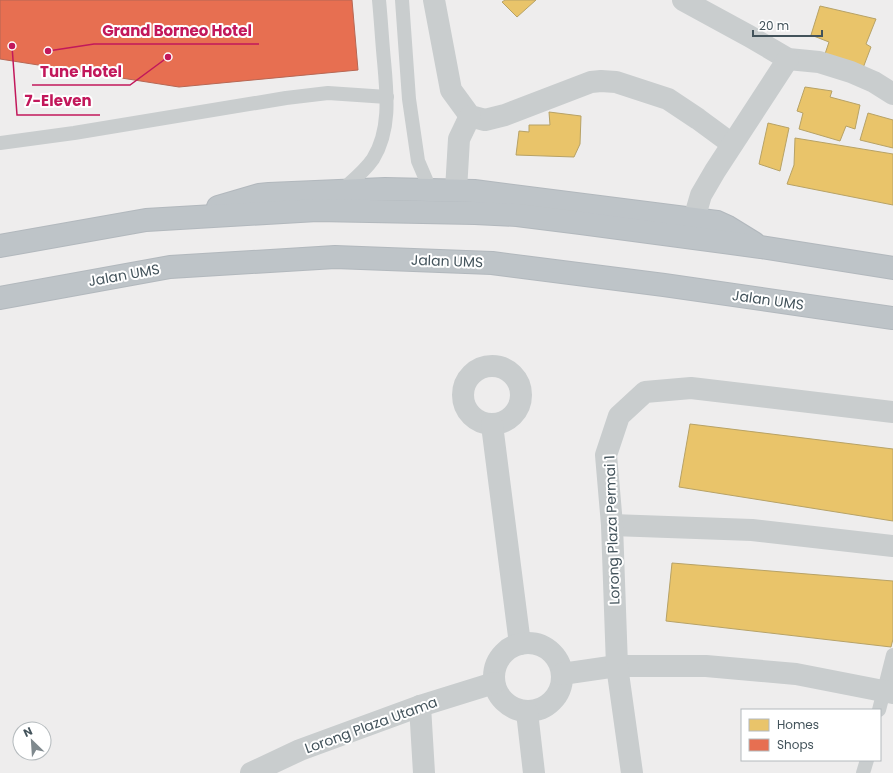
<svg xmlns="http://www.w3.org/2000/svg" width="893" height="773" viewBox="0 0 893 773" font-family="Poppins,sans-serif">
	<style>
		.homes { fill: #e9c46a; stroke: #b7a266 }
		.shops { fill: #e76f51; stroke: #b66754 }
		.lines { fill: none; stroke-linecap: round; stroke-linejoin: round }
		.trunk-casing { stroke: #b2b8bd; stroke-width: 24 }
		.service { stroke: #c9cdce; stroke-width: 14 }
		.minor { stroke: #c9cdce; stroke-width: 22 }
		.trunk { stroke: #bec4c8; stroke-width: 22 }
		.labels { text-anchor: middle; stroke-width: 4; stroke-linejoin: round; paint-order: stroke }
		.street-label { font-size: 14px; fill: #43535b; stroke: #fff }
		.leader { fill: none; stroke: #c2185b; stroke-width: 1.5 }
		.callout-dot { fill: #c2185b; stroke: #fff; stroke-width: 1.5 }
		.callout-label { font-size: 15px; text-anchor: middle; font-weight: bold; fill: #c2185b; stroke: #fff; stroke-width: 4; stroke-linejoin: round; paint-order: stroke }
	</style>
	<rect width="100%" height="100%" fill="#eeeded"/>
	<g class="homes">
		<path d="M 505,0 L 536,0 L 517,17 L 502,2 Z"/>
		<path d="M 820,6 L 876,19 L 866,44 L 871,47 L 863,68 L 825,54 L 829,42 L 811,35 Z"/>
		<path d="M 805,87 L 832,91 L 830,97 L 860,105 L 855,129 L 846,126 L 840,141 L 799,129 L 803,113 L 797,111 Z"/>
		<path d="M 549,112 L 581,116 L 580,144 L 574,157 L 516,155 L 519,131 L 529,132 L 529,125 L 550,125 Z"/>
		<path d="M 868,113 L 893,120 L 893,148 L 860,140 Z"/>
		<path d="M 768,123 L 789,128 L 780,171 L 759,164 Z"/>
		<path d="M 795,138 L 893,154 L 893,205 L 787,184 L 794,165 Z"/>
		<path d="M 690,424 L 893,449 L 893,521 L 679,487 Z"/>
		<path d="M 672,563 L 893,581 L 893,639 L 891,647 L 666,621 Z"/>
	</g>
	<path class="shops" d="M 0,0 L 352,0 L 358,70 L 179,87 L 0,59 Z"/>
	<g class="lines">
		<defs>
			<g id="trunk">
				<path d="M 218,207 L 259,195 L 269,194 L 385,189 L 474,191 L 717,222 L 728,227 L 754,243"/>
				<path d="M 0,246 L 146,220 L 317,210 L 475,213 L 517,215 L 581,223 L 761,247 L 893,268"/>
				<path d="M 0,298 L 170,267 L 335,257 L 492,263 L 664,285 L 893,318"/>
			</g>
		</defs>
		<use href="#trunk" class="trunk-casing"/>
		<g class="service">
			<path d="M 402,0 L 409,99 L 418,161 L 430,189"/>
			<path d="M 0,143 L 74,133 L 286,98 L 328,93 L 387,97"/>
			<path d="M 341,191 C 352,181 364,172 373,159 C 391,130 387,94 384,61 C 382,41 381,20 379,0"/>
			<path d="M 879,710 L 893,655"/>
			<path d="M 863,773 L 867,760"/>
		</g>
		<g class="minor">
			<path d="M 434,0 L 451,90 L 470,116 L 485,120 L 505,115 L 591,82 L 601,81 L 616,82 L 668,99 L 698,119 L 732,144"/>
			<path d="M 683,0 L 749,36 L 788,59 L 819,62 L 851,72 L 874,82 L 893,94"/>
			<path d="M 456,190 L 459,139 L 470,116"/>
			<path d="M 694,219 L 701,195 L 715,171 L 788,59"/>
			<circle cx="492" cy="395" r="29"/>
			<path d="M 492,425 L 520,644"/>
			<path d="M 612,525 L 752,530 L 893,546"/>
			<circle cx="528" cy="677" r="34"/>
			<path d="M 562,674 L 617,666 L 706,666 L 796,674 L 893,693"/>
			<path d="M 420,706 L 424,773"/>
			<path d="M 527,712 L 534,773"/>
			<path d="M 251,773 L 300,750 L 420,706 L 494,683"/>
			<path d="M 632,773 L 617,666 L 612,525 L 606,455 L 619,416 L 645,392 L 691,388 L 893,412"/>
		</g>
		<use href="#trunk" class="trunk"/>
	</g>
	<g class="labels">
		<g class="street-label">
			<text transform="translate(447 261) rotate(2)" y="5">Jalan UMS</text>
			<text transform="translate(124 275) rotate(-10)" y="5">Jalan UMS</text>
			<text transform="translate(768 300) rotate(8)" y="5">Jalan UMS</text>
			<text transform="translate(612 530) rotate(-92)" y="5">Lorong Plaza Permai 1</text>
			<text transform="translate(371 725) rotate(-20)" y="5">Lorong Plaza Utama</text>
		</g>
	</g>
	<path class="leader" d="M48 51L94 44H259M168 57L130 85H32M12 46L17 115H100"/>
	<g class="callout-dot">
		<circle cx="48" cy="51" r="4"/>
		<circle cx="168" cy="57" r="4"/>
		<circle cx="12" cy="46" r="4"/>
	</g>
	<g class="callout-label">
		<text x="177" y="36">Grand Borneo Hotel</text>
		<text x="81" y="77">Tune Hotel</text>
		<text x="58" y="106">7-Eleven</text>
	</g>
	<rect x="741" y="709" width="140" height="52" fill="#ffffff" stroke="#b4babd"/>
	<rect x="749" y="719" width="20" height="12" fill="#e9c46a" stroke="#b4babd"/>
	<text x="777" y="729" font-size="12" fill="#43535b">Homes</text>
	<rect x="749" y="739" width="20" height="12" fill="#e76f51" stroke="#b4babd"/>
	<text x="777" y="749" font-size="12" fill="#43535b">Shops</text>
	<g transform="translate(32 741) rotate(335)"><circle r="19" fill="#ffffff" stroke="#b4babd"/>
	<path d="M0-3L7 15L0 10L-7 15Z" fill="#7f898e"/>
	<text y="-6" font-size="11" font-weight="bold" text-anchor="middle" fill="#43535b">N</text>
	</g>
	<path d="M753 30v6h69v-6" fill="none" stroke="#43535b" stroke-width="2"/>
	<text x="759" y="30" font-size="12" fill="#43535b" stroke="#ffffff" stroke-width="3" paint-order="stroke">20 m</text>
</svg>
